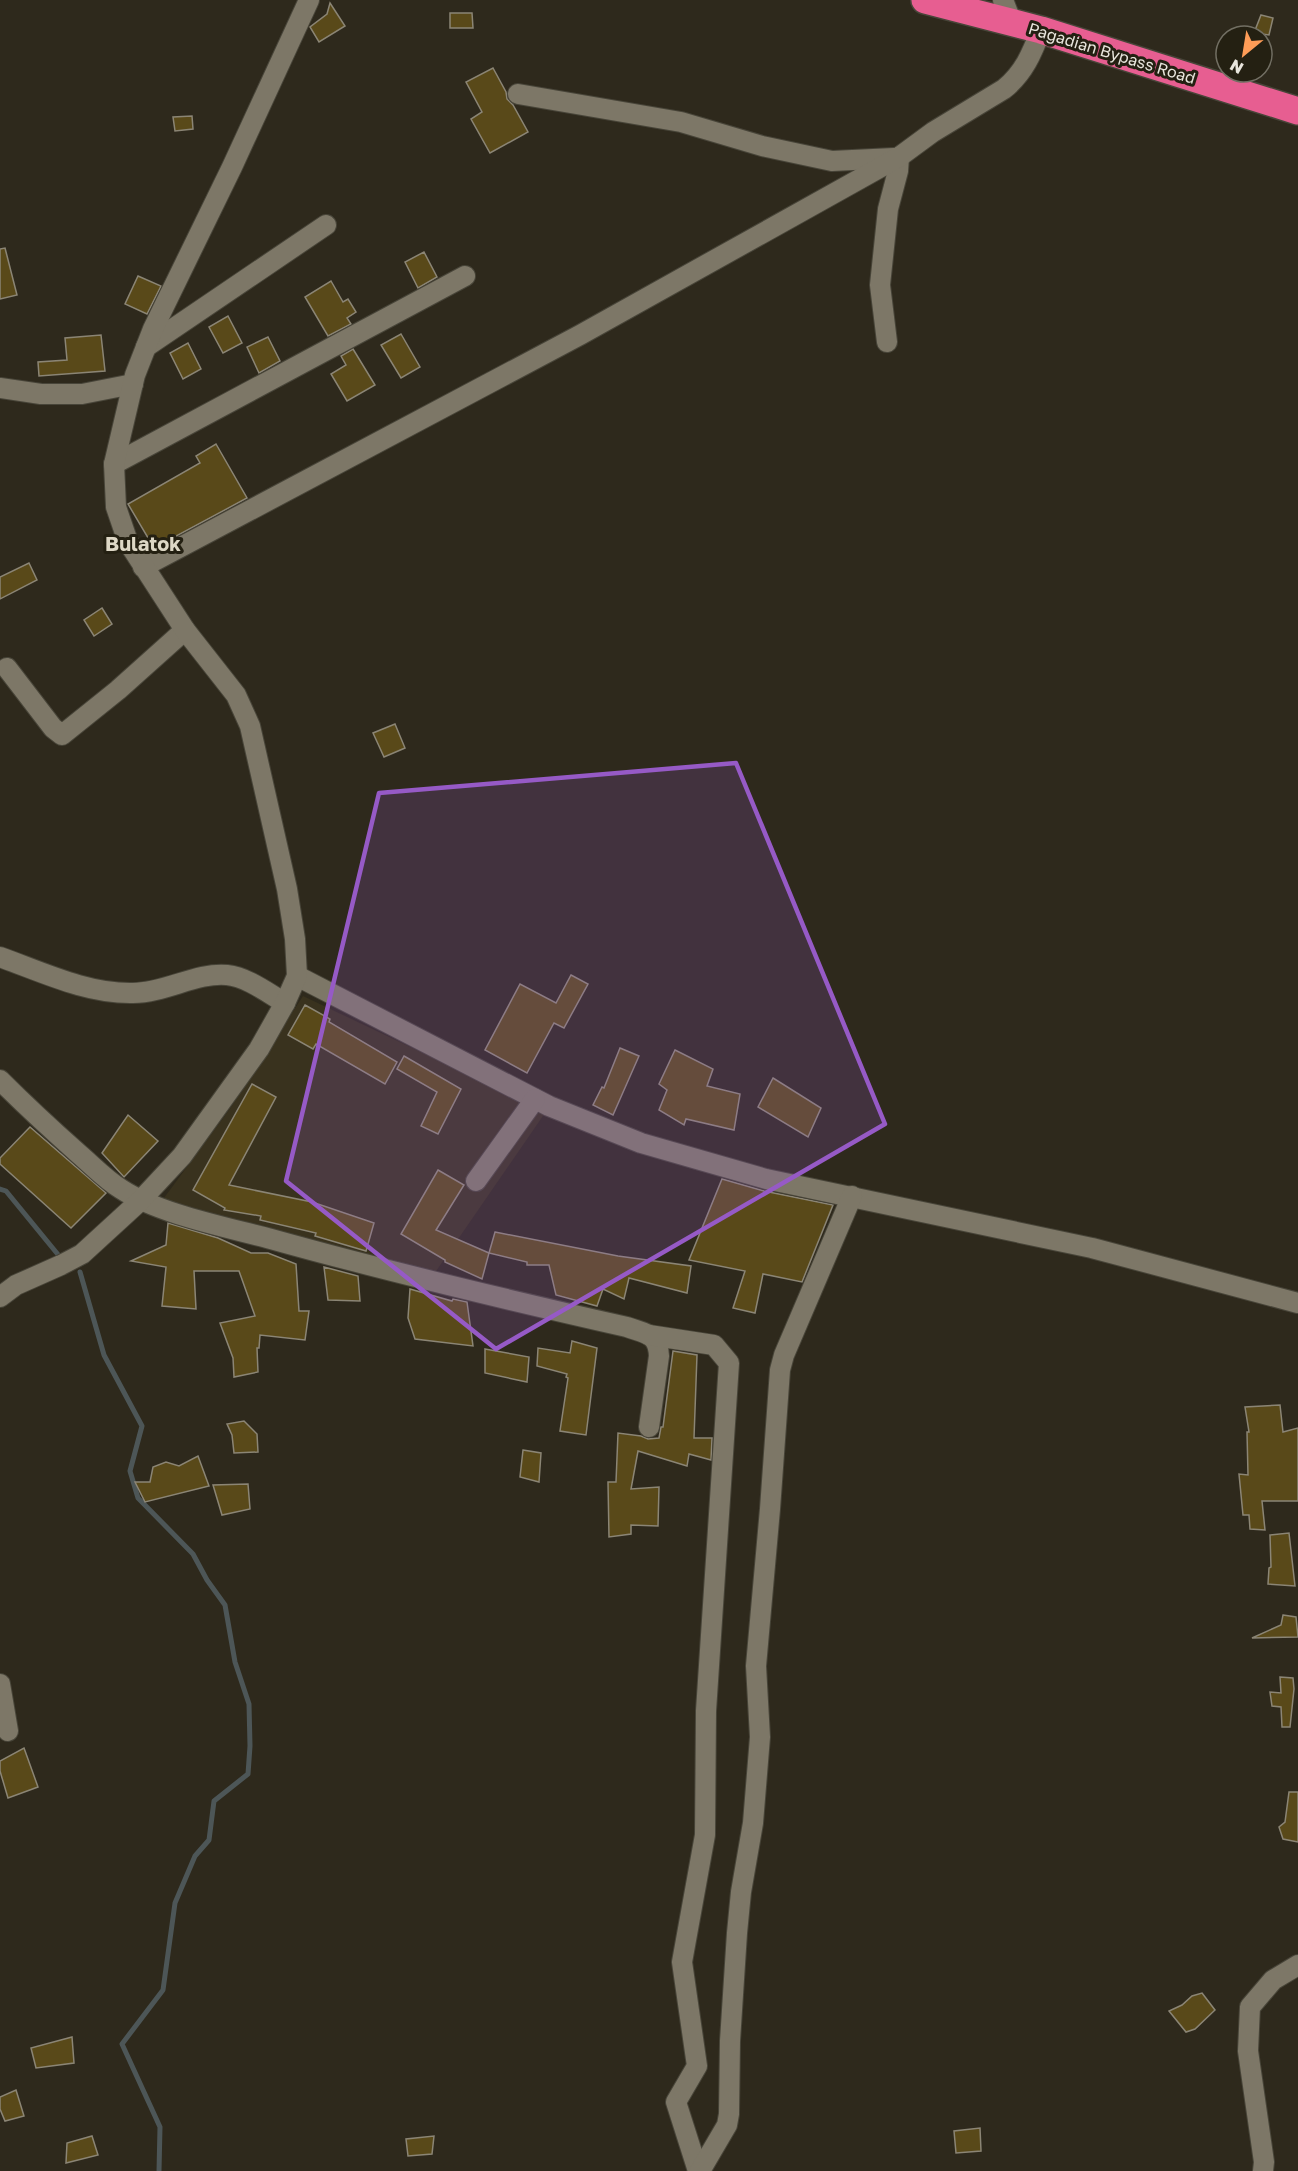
<svg xmlns="http://www.w3.org/2000/svg" width="1298" height="2171" viewBox="0 0 1298 2171" font-family="'Golos Text',sans-serif">
	<style>
		.built { fill: #39321e }
		.lines { fill: none; stroke-linecap: round; stroke-linejoin: round }
		.stream { stroke: #4d5657; stroke-width: 5 }
		.building { fill: #594919; stroke: #8b8575; stroke-width: 1.5 }
		.minor-casing { stroke: #484539; stroke-width: 22 }
		.highway-casing { stroke: #484539; stroke-width: 30 }
		.minor { stroke: #7d7767; stroke-width: 20 }
		.highway { stroke: #e75e91; stroke-width: 27 }
		.marked { fill: #965ac6; fill-opacity: 0.2; stroke: #965ac6; stroke-width: 4.5; stroke-linejoin: round }
		.labels { text-anchor: middle; stroke-width: 6; stroke-linejoin: round; paint-order: stroke }
		.street-label { font-size: 16px; fill: #e8e5dc; stroke: #242012 }
		.quarter-label { font-size: 20px; font-weight: bold; fill: #ded8c6; stroke: #242012 }
	</style>
	<rect width="100%" height="100%" fill="#2e291c"/>
	<path class="built" d="M 303,996 L 484,1082 L 545,1113 L 432,1277 L 161,1202 L 229,1110 Z"/>
	<g class="lines">
		<g class="stream">
			<path d="M 0,1189 L 6,1191 L 60,1257"/>
			<path d="M 80,1272 L 104,1355 L 142,1426 L 130,1471 L 138,1498 L 193,1554 L 207,1580 L 225,1605 L 235,1662 L 249,1704 L 250,1746 L 248,1774 L 214,1801 L 209,1840 L 195,1856 L 175,1903 L 163,1990 L 122,2044 L 160,2127 L 159,2171"/>
		</g>
	</g>
	<g class="building">
		<path d="M 330,3 L 345,26 L 319,42 L 310,27 L 327,14 Z"/>
		<path d="M 450,13 L 472,13 L 473,28 L 450,28 Z"/>
		<path d="M 1261,15 L 1273,18 L 1269,35 L 1254,33 Z"/>
		<path d="M 493,68 L 506,92 L 507,99 L 513,105 L 528,132 L 490,153 L 471,119 L 482,112 L 466,82 Z"/>
		<path d="M 192,116 L 193,129 L 175,131 L 173,117 Z"/>
		<path d="M 5,248 L 17,295 L 0,299 L 0,249 Z"/>
		<path d="M 424,252 L 437,277 L 418,288 L 405,262 Z"/>
		<path d="M 138,276 L 161,286 L 147,314 L 125,304 Z"/>
		<path d="M 331,281 L 343,302 L 348,299 L 356,312 L 347,318 L 351,324 L 328,336 L 305,297 Z"/>
		<path d="M 228,316 L 242,343 L 223,353 L 209,327 Z"/>
		<path d="M 401,334 L 420,367 L 401,378 L 381,345 Z"/>
		<path d="M 101,335 L 105,371 L 39,376 L 38,362 L 67,360 L 65,338 Z"/>
		<path d="M 268,337 L 280,361 L 259,373 L 247,347 Z"/>
		<path d="M 188,343 L 201,369 L 183,379 L 170,353 Z"/>
		<path d="M 353,349 L 375,385 L 347,401 L 331,374 L 346,365 L 341,356 Z"/>
		<path d="M 216,444 L 247,498 L 154,548 L 128,504 L 200,463 L 196,456 Z"/>
		<path d="M 29,563 L 37,580 L 0,599 L 0,577 Z"/>
		<path d="M 102,608 L 112,624 L 94,636 L 84,620 Z"/>
		<path d="M 395,724 L 405,748 L 384,757 L 373,733 Z"/>
		<path d="M 571,975 L 588,984 L 564,1028 L 554,1023 L 527,1073 L 485,1050 L 520,984 L 556,1003 Z"/>
		<path d="M 305,1005 L 330,1019 L 329,1022 L 397,1062 L 385,1084 L 316,1044 L 313,1049 L 288,1035 Z"/>
		<path d="M 620,1048 L 639,1056 L 613,1115 L 593,1105 L 602,1087 L 604,1088 Z"/>
		<path d="M 675,1050 L 713,1069 L 707,1086 L 740,1094 L 734,1130 L 686,1119 L 684,1125 L 659,1110 L 667,1090 L 659,1084 Z"/>
		<path d="M 404,1056 L 461,1089 L 438,1134 L 421,1126 L 437,1092 L 397,1069 Z"/>
		<path d="M 773,1078 L 821,1108 L 808,1137 L 758,1107 Z"/>
		<path d="M 252,1084 L 276,1097 L 229,1185 L 312,1202 L 374,1223 L 366,1251 L 315,1236 L 316,1233 L 260,1220 L 261,1216 L 224,1210 L 225,1208 L 193,1190 Z"/>
		<path d="M 128,1115 L 158,1141 L 124,1177 L 102,1153 Z"/>
		<path d="M 30,1127 L 106,1193 L 71,1228 L 0,1164 L 0,1158 Z"/>
		<path d="M 438,1170 L 464,1185 L 436,1230 L 489,1253 L 482,1279 L 445,1262 L 445,1260 L 401,1234 Z"/>
		<path d="M 722,1179 L 764,1191 L 833,1205 L 802,1282 L 763,1274 L 755,1313 L 733,1308 L 745,1271 L 689,1260 Z"/>
		<path d="M 168,1223 L 218,1238 L 251,1253 L 268,1253 L 296,1264 L 299,1311 L 309,1311 L 305,1340 L 260,1335 L 259,1348 L 257,1348 L 258,1372 L 234,1377 L 233,1358 L 220,1323 L 255,1316 L 239,1271 L 194,1271 L 196,1309 L 162,1306 L 166,1267 L 131,1261 L 166,1245 Z"/>
		<path d="M 495,1232 L 618,1256 L 691,1266 L 687,1293 L 629,1278 L 624,1299 L 603,1289 L 597,1306 L 556,1295 L 549,1265 L 527,1265 L 527,1262 L 489,1253 Z"/>
		<path d="M 324,1267 L 358,1276 L 360,1301 L 328,1300 Z"/>
		<path d="M 410,1289 L 452,1301 L 453,1299 L 467,1302 L 473,1346 L 415,1339 L 408,1318 Z"/>
		<path d="M 572,1341 L 597,1348 L 586,1435 L 560,1431 L 568,1378 L 566,1377 L 567,1374 L 537,1366 L 538,1348 L 570,1353 Z"/>
		<path d="M 485,1349 L 529,1357 L 527,1382 L 485,1373 Z"/>
		<path d="M 673,1351 L 697,1355 L 694,1438 L 712,1438 L 711,1460 L 689,1454 L 687,1466 L 638,1451 L 631,1489 L 659,1487 L 658,1526 L 631,1525 L 631,1534 L 609,1537 L 608,1482 L 616,1482 L 618,1433 L 641,1436 L 648,1439 L 659,1438 L 661,1427 L 663,1427 Z"/>
		<path d="M 1280,1405 L 1283,1432 L 1298,1428 L 1298,1501 L 1262,1501 L 1265,1530 L 1250,1529 L 1249,1515 L 1243,1515 L 1239,1474 L 1248,1475 L 1247,1432 L 1249,1432 L 1245,1407 Z"/>
		<path d="M 244,1421 L 257,1434 L 258,1452 L 234,1453 L 232,1435 L 227,1424 Z"/>
		<path d="M 523,1450 L 541,1453 L 539,1482 L 520,1477 Z"/>
		<path d="M 198,1456 L 209,1486 L 145,1502 L 135,1482 L 150,1482 L 153,1467 L 166,1462 L 179,1466 Z"/>
		<path d="M 248,1484 L 250,1509 L 222,1515 L 213,1485 Z"/>
		<path d="M 1289,1533 L 1295,1586 L 1268,1584 L 1269,1568 L 1271,1567 L 1270,1535 Z"/>
		<path d="M 1283,1615 L 1296,1617 L 1298,1637 L 1252,1638 L 1281,1625 Z"/>
		<path d="M 1280,1677 L 1293,1678 L 1294,1689 L 1290,1727 L 1282,1727 L 1281,1707 L 1272,1706 L 1270,1692 L 1281,1693 Z"/>
		<path d="M 24,1748 L 38,1787 L 8,1798 L 0,1771 L 0,1761 Z"/>
		<path d="M 1289,1792 L 1298,1792 L 1298,1842 L 1283,1839 L 1279,1827 L 1285,1822 Z"/>
		<path d="M 1202,1993 L 1215,2010 L 1195,2029 L 1186,2032 L 1169,2011 L 1182,2005 L 1192,1996 Z"/>
		<path d="M 72,2037 L 74,2063 L 36,2068 L 31,2048 Z"/>
		<path d="M 16,2090 L 24,2116 L 5,2121 L 0,2109 L 0,2097 Z"/>
		<path d="M 980,2128 L 981,2151 L 956,2153 L 954,2131 Z"/>
		<path d="M 92,2136 L 98,2155 L 66,2163 L 67,2143 Z"/>
		<path d="M 434,2136 L 432,2154 L 408,2156 L 406,2139 Z"/>
	</g>
	<g class="lines">
		<defs>
			<g id="minor">
				<path d="M 1003,0 L 1012,23"/>
				<path d="M 518,94 L 681,122 L 762,146 L 832,161 L 894,158"/>
				<path d="M 887,342 L 880,285 L 888,209 L 898,171 L 899,157"/>
				<path d="M 146,347 L 326,225"/>
				<path d="M 0,388 L 41,394 L 82,394 L 133,384"/>
				<path d="M 114,464 L 465,276"/>
				<path d="M 143,567 L 580,335 L 899,157 L 933,132 L 1004,89 C 1024,73 1032,53 1041,30"/>
				<path d="M 7,668 L 53,728 L 62,735 L 118,690 L 185,630"/>
				<path d="M 0,957 C 42,972 87,994 133,993 C 165,993 197,972 227,975 C 247,977 268,993 285,1003"/>
				<path d="M 297,976 L 549,1106 L 641,1143 L 766,1179 L 1092,1248 L 1298,1303"/>
				<path d="M 0,1080 C 26,1106 52,1130 79,1154 C 93,1166 106,1180 121,1189 C 159,1214 226,1227 271,1239 C 389,1272 508,1300 627,1327 C 646,1334 658,1333 659,1356 L 649,1427"/>
				<path d="M 476,1181 L 535,1099"/>
				<path d="M 0,1297 L 16,1285 L 61,1265 L 82,1254 L 141,1200 L 182,1156 L 259,1049 L 285,1003 L 297,976 L 295,939 L 287,889 L 250,726 L 236,695 L 185,630 L 128,542 L 116,507 L 114,464 L 135,375 L 153,329 L 232,167 L 309,0"/>
				<path d="M 649,1335 L 714,1345 L 729,1363 L 706,1711 L 705,1835 L 682,1962 L 697,2066 L 676,2102 L 698,2171"/>
				<path d="M 0,1684 L 8,1731"/>
				<path d="M 700,2171 L 727,2125 L 729,2114 L 730,2041 L 737,1933 L 741,1892 L 753,1823 L 760,1737 L 756,1666 L 770,1509 L 780,1370 L 784,1355 L 852,1196"/>
				<path d="M 1263,2171 L 1264,2162 L 1248,2051 L 1250,2007 L 1273,1980 L 1298,1965"/>
			</g>
			<path id="highway" d="M 925,0 L 1041,30 L 1298,111"/>
		</defs>
		<use href="#minor" class="minor-casing"/>
		<use href="#highway" class="highway-casing"/>
		<use href="#minor" class="minor"/>
		<use href="#highway" class="highway"/>
	</g>
	<path class="marked" d="M 736,763 L 885,1124 L 496,1349 L 286,1181 L 379,793 Z"/>
	<g class="labels">
		<g class="street-label">
			<text transform="translate(1112 53) rotate(17)" y="6">Pagadian Bypass Road</text>
		</g>
		<g class="quarter-label">
			<text x="143" y="551">Bulatok</text>
		</g>
	</g>
	<g transform="translate(1244 54) rotate(210)"><circle r="28" fill="#242012" stroke="#726f63" stroke-width="1.5"/>
	<path d="M0-4.5L10 22L0 15L-10 22Z" fill="#fe9c57"/>
	<text y="-9" font-size="16" font-weight="bold" text-anchor="middle" fill="#e8e5dc">N</text>
	</g>
</svg>
